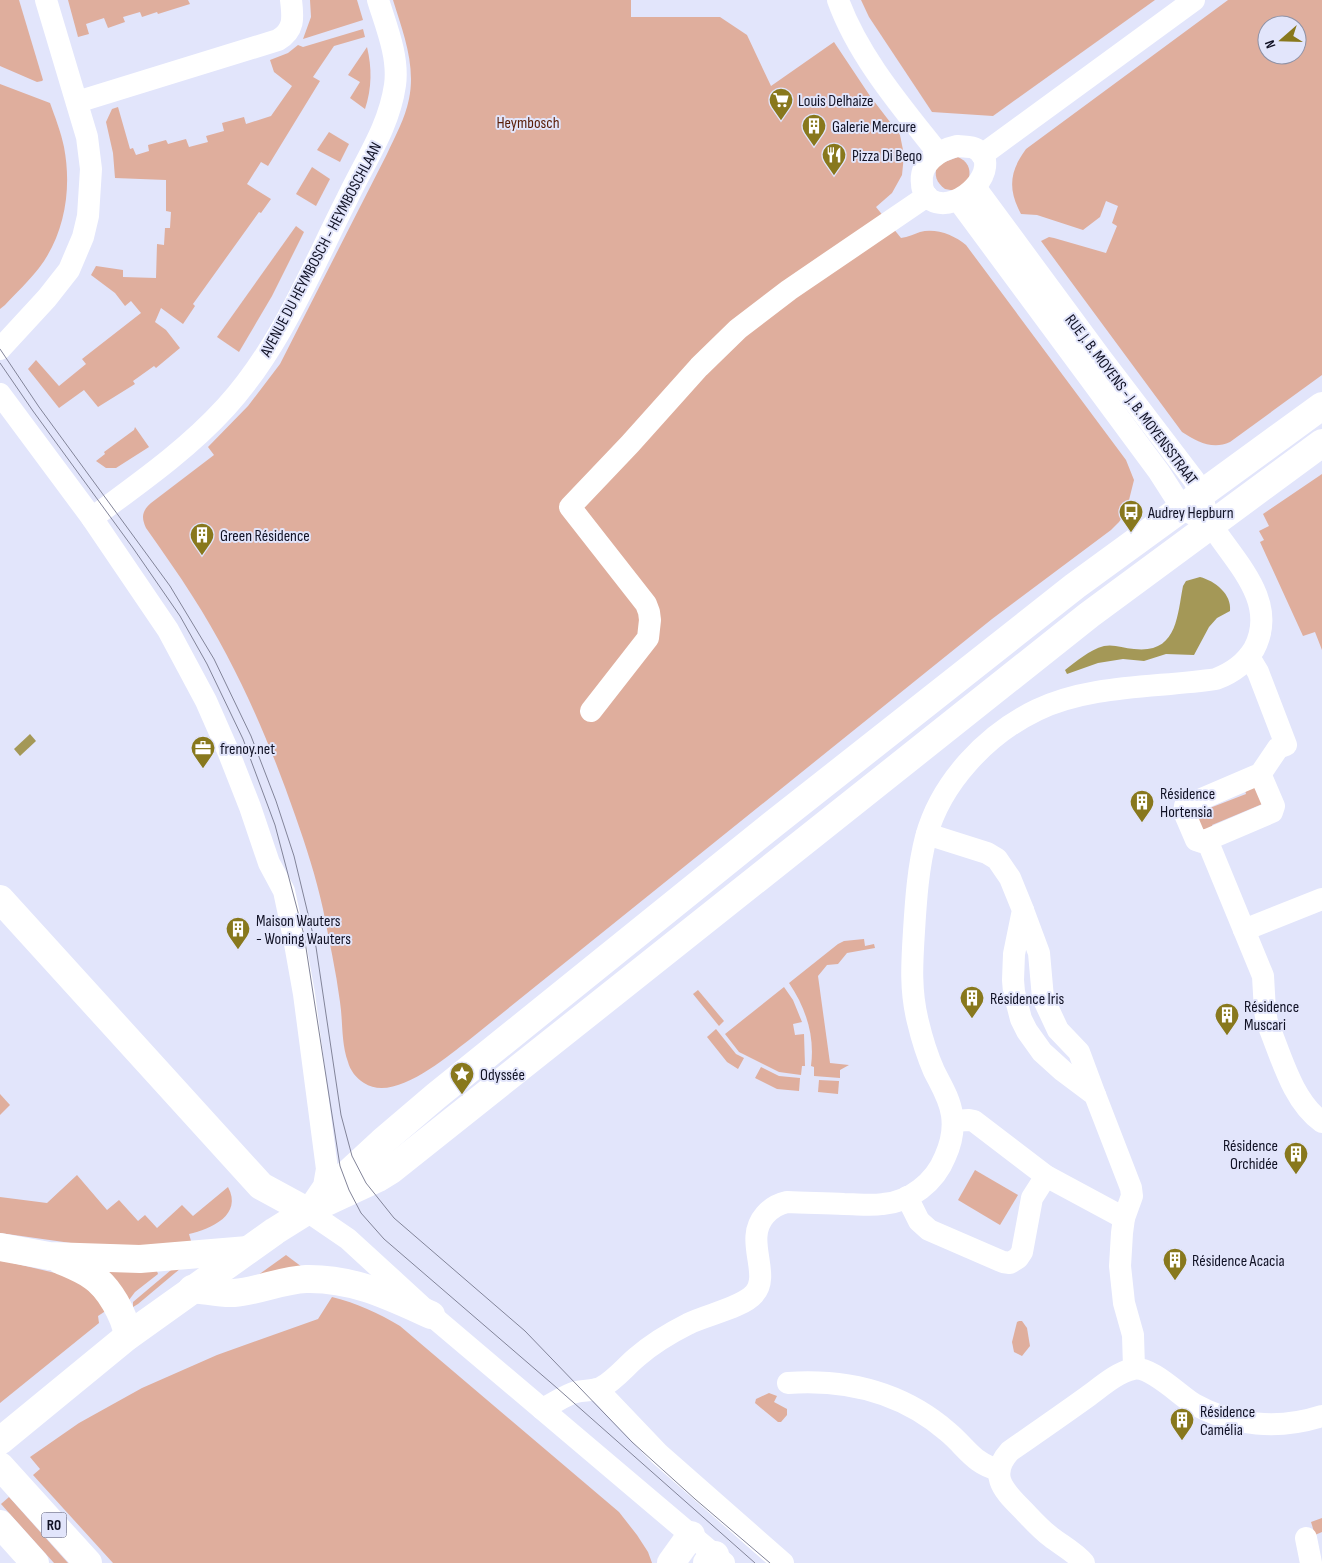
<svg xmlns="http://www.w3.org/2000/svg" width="1322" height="1563" viewBox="0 0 1322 1563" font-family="'Sofia Sans Condensed',sans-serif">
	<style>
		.green { fill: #dfae9d; fill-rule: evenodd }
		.water { fill: #a49857 }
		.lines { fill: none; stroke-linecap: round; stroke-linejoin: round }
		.minor { stroke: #fff; stroke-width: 22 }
		.major { stroke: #fff; stroke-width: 28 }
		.highway { stroke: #fff; stroke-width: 28 }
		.tram { stroke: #828499; stroke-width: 1 }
		.labels { text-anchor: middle; stroke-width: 4; stroke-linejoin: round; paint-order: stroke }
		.shield { fill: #e2e5fb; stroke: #505165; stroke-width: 1 }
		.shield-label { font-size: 15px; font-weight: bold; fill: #111225 }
		.poi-label { font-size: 16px; fill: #111225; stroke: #e2e5fb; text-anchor: start }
		.park-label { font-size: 16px; fill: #591d07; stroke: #e2e5fb }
		.street-label { font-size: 16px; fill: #111225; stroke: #e2e5fb }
	</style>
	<rect width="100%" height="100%" fill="#e2e5fb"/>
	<g class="green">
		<path d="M 0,0 L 19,0 L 43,80 L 42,81 L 37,82 L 0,66 Z"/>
		<path d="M 68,0 L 188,0 L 190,4 L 158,14 L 157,12 L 142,17 L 140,12 L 123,17 L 125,22 L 108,28 L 104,18 L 86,24 L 89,34 L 78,37 Z"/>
		<path d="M 310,0 L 357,0 L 363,20 L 303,39 L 311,17 Z"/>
		<path d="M 393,0 L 631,0 L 631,17 L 720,17 L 747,35 L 771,86 L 834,42 L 870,96 L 900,135 L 904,155 L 902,175 L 892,193 L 876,207 L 901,238 C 908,237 914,234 920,232 C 936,228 954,235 966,245 L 1126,460 L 1134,480 L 1126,512 L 1119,522 L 1111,530 L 992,619 L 469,1040 C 445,1058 394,1103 364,1083 C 356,1078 350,1070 348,1062 C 341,1043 343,1021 340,1002 C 336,971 329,940 323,909 C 316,877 306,846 295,815 C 269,740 236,664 193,597 C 178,573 162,551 146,528 C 141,517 142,511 151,503 L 214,455 L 208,447 L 248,406 L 280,364 L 387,154 C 395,136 405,119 409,99 C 416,65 403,32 393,0 Z"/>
		<path d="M 861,0 L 1155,0 L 993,116 L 932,112 L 869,17 Z"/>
		<path d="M 1228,0 L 1322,0 L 1322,375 L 1230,442 C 1213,450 1197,442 1182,432 L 1041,241 L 1049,237 L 1054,238 L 1106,253 L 1117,226 L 1112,223 L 1118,206 L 1106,201 L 1100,217 L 1083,230 L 1037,215 L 1021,214 C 1008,190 1009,172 1026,149 ZM 1267,25 L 1297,25 L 1297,55 L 1267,55 Z"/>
		<path d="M 363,29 L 365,37 L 334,46 L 313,77 L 320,81 L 268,166 L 261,162 L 247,184 L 271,199 L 261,213 L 259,212 L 193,304 L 195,306 L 183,324 L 161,308 L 155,322 L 166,330 L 180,348 L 156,368 L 154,366 L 133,381 L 135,384 L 98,407 L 84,390 L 59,408 L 28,369 L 36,360 L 59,386 L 86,364 L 82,359 L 141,313 L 131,301 L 125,306 L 115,293 L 91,275 L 96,266 L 123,270 L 123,277 L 156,278 L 157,244 L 164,245 L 165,228 L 170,228 L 171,212 L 166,211 L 166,180 L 115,178 L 113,153 L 106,122 L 112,109 L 118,107 L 130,149 L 133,148 L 136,155 L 149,151 L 148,145 L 166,140 L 168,144 L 186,139 L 189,147 L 208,142 L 206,136 L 224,131 L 222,123 L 244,117 L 246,124 L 271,116 L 292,86 L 274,72 L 270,60 L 288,53 L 298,45 L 303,47 Z"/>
		<path d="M 367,47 C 372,68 372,88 365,109 L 350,98 L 360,82 L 348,75 Z"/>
		<path d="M 0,84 L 50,103 C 55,117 61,132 64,147 C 72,189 65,234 39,268 C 29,281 16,293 5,305 L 0,309 Z"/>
		<path d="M 329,132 L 349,144 L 340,162 L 317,150 Z"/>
		<path d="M 958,157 C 967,161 971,168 969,178 L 956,191 L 945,189 C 936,182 934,176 937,165 Z"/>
		<path d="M 312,167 L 330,179 L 316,206 L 296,194 Z"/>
		<path d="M 296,226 L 304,232 L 272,296 L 239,352 L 217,337 Z"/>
		<path d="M 135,427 L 149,447 L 116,468 L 106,468 L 96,461 L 105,454 L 104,452 L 134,430 Z"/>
		<path d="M 1322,474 L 1322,650 L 1315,632 L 1303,636 L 1260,542 L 1264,540 L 1259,531 L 1269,526 L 1263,514 Z"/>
		<path d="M 1256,785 L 1267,802 L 1212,825 L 1214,829 L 1202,834 L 1192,811 L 1202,811 L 1246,794 L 1245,790 Z"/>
		<path d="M 864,939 L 865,946 L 874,944 L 875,948 L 847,953 L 838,964 L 827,965 L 818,976 L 830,1063 L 849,1065 L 840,1070 L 840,1078 L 814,1076 L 814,1067 L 811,1066 C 815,1036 806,1008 789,983 L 838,944 L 844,941 Z"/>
		<path d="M 784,987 L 793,1000 L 802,1022 L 793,1024 L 795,1035 L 804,1034 L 805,1066 L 802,1066 L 801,1075 L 779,1072 L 739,1052 L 725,1034 Z"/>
		<path d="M 698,990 L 724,1021 L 719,1026 L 693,994 Z"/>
		<path d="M 716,1029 L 736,1054 L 744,1058 L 738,1069 L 727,1062 L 707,1037 Z"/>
		<path d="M 761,1067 L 779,1076 L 800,1078 L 799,1091 L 777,1089 L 755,1078 Z"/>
		<path d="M 819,1080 L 839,1081 L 838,1094 L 818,1092 Z"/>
		<path d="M 0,1094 L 10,1105 L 0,1115 Z"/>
		<path d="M 975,1170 L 1018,1195 L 1000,1225 L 958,1200 Z"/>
		<path d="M 77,1175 L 107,1210 L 119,1200 L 138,1221 L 145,1215 L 157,1228 L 182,1205 L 193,1216 L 228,1187 C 243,1215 211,1229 189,1234 L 191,1241 L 165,1246 L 78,1244 L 0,1233 L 0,1197 L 47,1203 Z"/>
		<path d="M 286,1255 L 302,1267 L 247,1283 Z"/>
		<path d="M 0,1260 L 68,1276 L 80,1281 L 107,1310 L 98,1316 L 99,1323 L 0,1403 Z"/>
		<path d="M 177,1265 L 181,1268 L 138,1304 L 133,1307 L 133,1302 Z"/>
		<path d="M 156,1268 L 158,1274 L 135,1292 L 129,1300 L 103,1269 Z"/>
		<path d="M 332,1297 C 357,1303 378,1313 400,1326 L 619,1512 L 637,1535 L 648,1552 L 652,1563 L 113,1563 L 33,1475 L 40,1469 L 30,1457 L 79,1423 L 142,1388 L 217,1355 L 318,1319 Z"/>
		<path d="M 1019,1321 L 1022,1321 L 1027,1328 L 1030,1346 L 1022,1356 L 1014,1352 L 1012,1342 L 1017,1322 Z"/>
		<path d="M 769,1393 L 777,1396 L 774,1402 L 787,1409 L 787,1415 L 781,1422 L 778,1422 L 755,1403 L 756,1399 Z"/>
		<path d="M 9,1497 L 68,1563 L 54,1563 L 1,1504 Z"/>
		<path d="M 1322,1518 L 1322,1532 L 1315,1535 L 1311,1522 Z"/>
	</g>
	<g class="water">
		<path d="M 1200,577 C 1215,581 1232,594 1230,611 L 1217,618 L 1209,627 L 1194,655 L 1166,654 L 1144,661 L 1123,659 L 1098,663 L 1067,674 L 1065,670 C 1077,661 1089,650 1104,646 C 1114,644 1123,648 1134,649 C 1177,654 1177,617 1183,586 L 1186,581 Z"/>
		<path d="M 30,734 L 36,741 L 20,756 L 14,749 Z"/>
	</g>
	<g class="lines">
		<g class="minor">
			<path d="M 838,0 C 858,56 901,106 938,153"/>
			<path d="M 77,102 L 278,40 C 295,30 293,17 291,0"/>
			<path d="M 957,146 C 964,147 971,146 976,149 C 1005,166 959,216 931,200 C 926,197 922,190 922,184 C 919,163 939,150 957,146 Z"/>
			<path d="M 982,155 L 1194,0"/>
			<path d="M 958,200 L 1159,472 L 1182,508 L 1196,516"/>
			<path d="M 0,349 L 47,298 L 69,270 L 83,237 L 88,216 L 91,169 L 87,137 L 46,0"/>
			<path d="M 0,394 L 92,518 L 168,630 L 206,701 L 228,751 L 250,807 L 269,863 L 284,891 L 294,938 L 304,994 L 327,1169 L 324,1186 L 307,1211 L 348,1239 L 431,1315 L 724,1563"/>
			<path d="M 92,518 C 138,484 187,450 226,407 C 280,348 311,270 347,199 C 365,161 389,127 395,85 C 399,57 386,26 378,0"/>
			<path d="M 1249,657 L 1258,672 L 1286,745 L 1278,748 L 1259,776"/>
			<path d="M 591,711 L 648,638 L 650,620 L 649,612 L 646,604 L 570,507 L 630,444 L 699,367 L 738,329 L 789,290 L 927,196"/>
			<path d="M 1255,776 L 1259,776 L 1262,778 L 1274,806 L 1272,812 L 1202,842 L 1196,840 L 1184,812 L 1185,806 Z"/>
			<path d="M 927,834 L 987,853 L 997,859 L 1010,878 L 1023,910 L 1014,954 L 1013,980 L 1014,992 L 1021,1019 L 1027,1031 L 1042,1052 L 1063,1071 L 1095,1095 L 1131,1188 L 1132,1196 L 1124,1218 L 1122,1233 L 1120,1266 L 1124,1303 L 1133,1335 L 1134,1368"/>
			<path d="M 1207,840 L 1263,976 L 1265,1011 L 1267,1022 C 1281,1055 1292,1101 1322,1122"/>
			<path d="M 1023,910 L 1039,953 L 1043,998 L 1058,1030 L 1079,1052 L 1095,1095"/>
			<path d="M 1244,930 L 1322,899"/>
			<path d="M 953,1121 L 969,1120 L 974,1121 L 1046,1176 L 1124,1218"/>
			<path d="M 907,1197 L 919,1221 L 929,1230 L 1003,1262 L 1010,1263 L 1018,1258 L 1022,1252 L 1032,1198 L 1046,1176"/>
			<path d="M 788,1383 C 847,1379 903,1393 948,1432 C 967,1448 974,1464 999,1470"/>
			<path d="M 597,1389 L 659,1454 L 783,1563"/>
			<path d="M 542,1409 C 553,1404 565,1395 576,1392 C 585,1390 595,1391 602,1387 C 615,1380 626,1366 637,1357 C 652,1344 670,1333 688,1324 C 705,1315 742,1308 754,1294 C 772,1274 743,1240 765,1215 C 771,1208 778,1204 787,1202 C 806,1203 825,1203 844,1204 C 857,1204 870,1206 883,1204 C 910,1202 935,1182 945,1157 C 951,1144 954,1129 952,1115 C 950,1099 941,1085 934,1071 C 927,1055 922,1039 918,1022 C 910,991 912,962 914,931 C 916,899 918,868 926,837 C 941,782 987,734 1037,710 C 1092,684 1157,688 1216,679 C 1232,673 1245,664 1254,649 C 1279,602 1235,562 1212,526 C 1206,517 1205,504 1201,494 C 1199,489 1196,485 1194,480 L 1101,358 L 975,187"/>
			<path d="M 1306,1538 L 1311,1563"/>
			<path d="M 1084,1563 C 1075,1552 1061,1545 1051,1537 C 1039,1528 1030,1517 1020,1507 C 1002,1489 989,1474 1010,1451 C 1036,1433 1062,1415 1087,1397 C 1101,1387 1116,1373 1133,1369 C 1150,1365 1179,1395 1194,1404 C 1233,1426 1279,1430 1322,1416"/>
		</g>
		<g class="major">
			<path d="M 0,899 L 261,1186 L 307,1211"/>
			<path d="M 329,1191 L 382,1142 L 436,1096 L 772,825 L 1075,586 L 1322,406"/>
			<path d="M 192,1289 C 206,1290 221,1294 234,1293 C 258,1291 282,1280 306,1279 C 353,1278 389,1296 431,1315"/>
			<path d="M 0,1441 L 128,1336 L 275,1231 L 307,1211 L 378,1178 L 391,1170 L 1089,615 L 1322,443"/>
		</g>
		<g class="highway">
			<path d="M 0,1247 L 49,1256 L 140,1259 L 248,1250"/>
			<path d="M 60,1260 C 71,1265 82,1269 92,1276 C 109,1287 125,1316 128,1336"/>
			<path d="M 0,1466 L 88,1563"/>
			<path d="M 0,1524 L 35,1563"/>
			<path d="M 671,1563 L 691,1535"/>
			<path d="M 707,1563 L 715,1555"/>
		</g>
		<g class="tram">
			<path d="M 0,349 L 39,407 L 170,586 L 214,659 L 251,736 L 276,801 L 294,856 L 316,947 L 341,1115 L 352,1156 L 366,1183 L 394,1218 L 525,1331 L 632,1442 L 695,1499 L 770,1563"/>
			<path d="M 0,363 L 33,411 L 133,548 L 180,616 L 207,664 L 243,739 L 275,825 L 304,935 L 340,1166 L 349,1190 L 361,1213 L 384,1239 L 557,1388 L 755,1563"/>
		</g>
	</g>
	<defs>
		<symbol id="supermarket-pin" viewBox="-11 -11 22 30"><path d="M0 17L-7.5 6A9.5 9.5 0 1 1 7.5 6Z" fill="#88781d" stroke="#e2e5fb"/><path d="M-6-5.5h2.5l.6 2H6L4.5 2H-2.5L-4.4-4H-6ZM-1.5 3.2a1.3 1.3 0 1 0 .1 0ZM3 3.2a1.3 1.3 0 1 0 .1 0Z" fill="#fff"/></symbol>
		<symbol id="building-pin" viewBox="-11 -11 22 30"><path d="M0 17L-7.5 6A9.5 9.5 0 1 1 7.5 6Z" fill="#88781d" stroke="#e2e5fb"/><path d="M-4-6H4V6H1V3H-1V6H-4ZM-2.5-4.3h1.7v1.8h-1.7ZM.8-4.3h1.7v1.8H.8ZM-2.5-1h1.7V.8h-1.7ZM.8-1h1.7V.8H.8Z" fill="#fff"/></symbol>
		<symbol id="restaurant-pin" viewBox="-11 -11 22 30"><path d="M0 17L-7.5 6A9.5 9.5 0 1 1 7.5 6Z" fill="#88781d" stroke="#e2e5fb"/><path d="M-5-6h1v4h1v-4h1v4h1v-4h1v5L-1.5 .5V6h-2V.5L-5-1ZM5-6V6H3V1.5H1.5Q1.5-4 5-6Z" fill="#fff"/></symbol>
		<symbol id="bus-pin" viewBox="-11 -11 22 30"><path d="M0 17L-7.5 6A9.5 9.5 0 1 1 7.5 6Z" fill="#88781d" stroke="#e2e5fb"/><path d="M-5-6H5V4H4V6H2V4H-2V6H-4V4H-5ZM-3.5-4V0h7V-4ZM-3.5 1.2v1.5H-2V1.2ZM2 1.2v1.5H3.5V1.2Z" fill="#fff"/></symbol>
		<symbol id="office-pin" viewBox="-11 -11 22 30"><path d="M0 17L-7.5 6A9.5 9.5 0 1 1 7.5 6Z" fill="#88781d" stroke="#e2e5fb"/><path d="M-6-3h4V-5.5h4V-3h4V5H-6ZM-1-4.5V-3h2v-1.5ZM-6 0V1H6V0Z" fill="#fff"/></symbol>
		<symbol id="sight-pin" viewBox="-11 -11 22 30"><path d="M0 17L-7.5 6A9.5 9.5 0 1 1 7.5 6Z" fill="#88781d" stroke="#e2e5fb"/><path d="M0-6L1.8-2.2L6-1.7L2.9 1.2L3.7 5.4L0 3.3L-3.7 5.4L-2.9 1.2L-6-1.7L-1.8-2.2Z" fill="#fff"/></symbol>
	</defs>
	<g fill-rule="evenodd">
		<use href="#supermarket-pin" x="767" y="86" width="28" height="38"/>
		<use href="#building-pin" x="800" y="112" width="28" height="38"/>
		<use href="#restaurant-pin" x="820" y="141" width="28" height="38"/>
		<use href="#bus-pin" x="1117" y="498" width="28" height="38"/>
		<use href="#building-pin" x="188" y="521" width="28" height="38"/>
		<use href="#office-pin" x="189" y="734" width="28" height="38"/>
		<use href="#building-pin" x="1128" y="788" width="28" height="38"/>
		<use href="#building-pin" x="224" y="915" width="28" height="38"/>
		<use href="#building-pin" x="958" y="984" width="28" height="38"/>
		<use href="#building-pin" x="1213" y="1001" width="28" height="38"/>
		<use href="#sight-pin" x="448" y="1060" width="28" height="38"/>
		<use href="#building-pin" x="1282" y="1140" width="28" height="38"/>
		<use href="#building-pin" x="1161" y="1246" width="28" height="38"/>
		<use href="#building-pin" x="1168" y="1406" width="28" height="38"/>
	</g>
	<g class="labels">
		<rect class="shield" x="41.5" y="1512.5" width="25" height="25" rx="4"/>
		<g class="shield-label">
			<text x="54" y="1530">R0</text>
		</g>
		<g class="poi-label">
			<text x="798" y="106">Louis Delhaize</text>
			<text x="832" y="132">Galerie Mercure</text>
			<text x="852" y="161">Pizza Di Beqo</text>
			<text x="1148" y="518">Audrey Hepburn</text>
			<text x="220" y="541">Green Résidence</text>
			<text x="220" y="754">frenoy.net</text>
			<text x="1160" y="799">Résidence<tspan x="1160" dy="18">Hortensia</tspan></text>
			<text x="256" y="926">Maison Wauters<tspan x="256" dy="18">- Woning Wauters</tspan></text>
			<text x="990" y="1004">Résidence Iris</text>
			<text x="1244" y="1012">Résidence<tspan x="1244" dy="18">Muscari</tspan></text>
			<text x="480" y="1080">Odyssée</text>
			<text x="1278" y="1151" text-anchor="end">Résidence<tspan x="1278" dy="18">Orchidée</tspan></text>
			<text x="1192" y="1266">Résidence Acacia</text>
			<text x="1200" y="1417">Résidence<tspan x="1200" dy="18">Camélia</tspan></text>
		</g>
		<g class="park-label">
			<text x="528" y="128">Heymbosch</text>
		</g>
		<g class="street-label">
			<text transform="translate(320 249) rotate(-62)" y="6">AVENUE DU HEYMBOSCH - HEYMBOSCHLAAN</text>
			<text transform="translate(1132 399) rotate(53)" y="6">RUE J. B. MOYENS - J. B. MOYENSSTRAAT</text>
		</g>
	</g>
	<g transform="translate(1282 40) rotate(250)"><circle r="24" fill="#e2e5fb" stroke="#8e91a5"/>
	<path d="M0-4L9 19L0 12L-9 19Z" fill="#88781d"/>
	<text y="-8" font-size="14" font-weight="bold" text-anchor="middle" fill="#111225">N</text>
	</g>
</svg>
